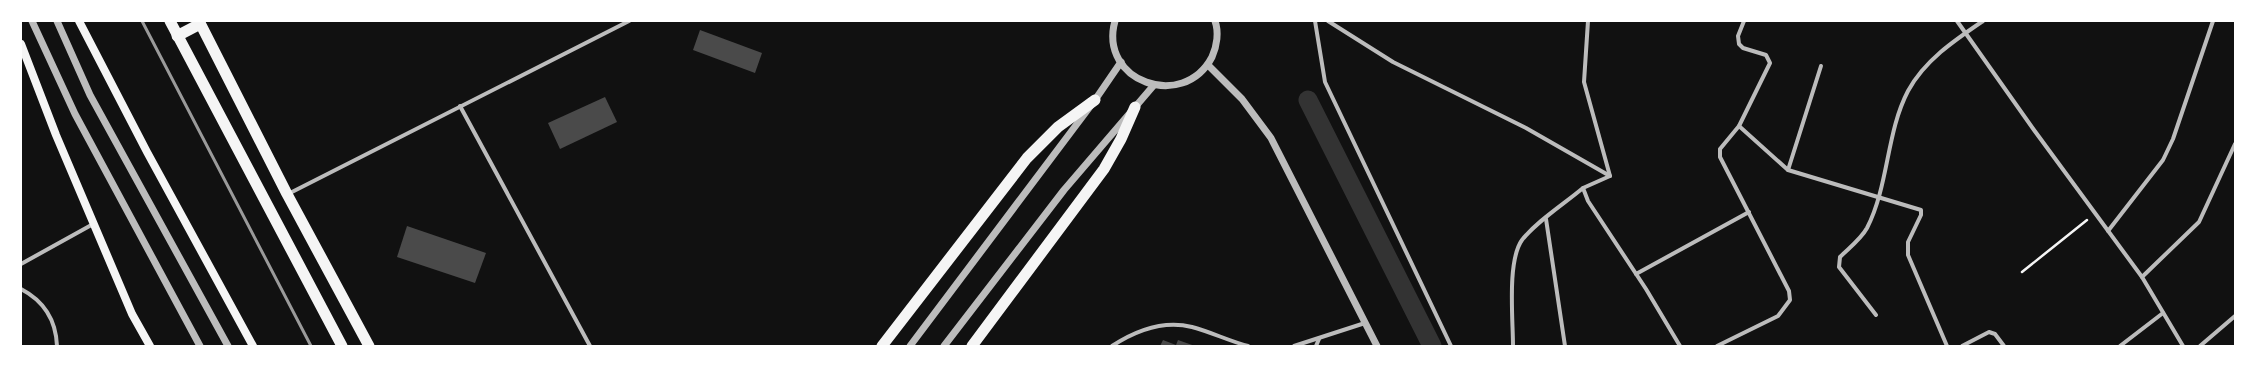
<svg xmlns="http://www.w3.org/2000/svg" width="2256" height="367" viewBox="0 0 2256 367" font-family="Figtree,sans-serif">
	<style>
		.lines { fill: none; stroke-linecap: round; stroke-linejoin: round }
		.canal { stroke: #333; stroke-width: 19 }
		.building { fill: #4a4a4a }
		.path { stroke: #f5f5f5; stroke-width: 2.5 }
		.minor { stroke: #bcbcbc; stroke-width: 4 }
		.tertiary { stroke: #bcbcbc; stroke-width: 7 }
		.secondary { stroke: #f5f5f5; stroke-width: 8 }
		.trunk { stroke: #f5f5f5; stroke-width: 11 }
		.rail { stroke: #9a9a9a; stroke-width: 3 }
	</style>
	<rect width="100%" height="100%" fill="#111"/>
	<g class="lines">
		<path class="canal" d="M 1308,100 L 1432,346"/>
	</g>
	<g class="building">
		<path d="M 700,30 L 762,53 L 755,73 L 693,50 Z"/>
		<path d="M 605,97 L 617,122 L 560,149 L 548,123 Z"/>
		<path d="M 407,226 L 486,253 L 475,283 L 397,257 Z"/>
		<path d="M 1163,340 L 1176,345 L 1178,340 L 1195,346 L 1160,346 Z"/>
	</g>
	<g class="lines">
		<path class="path" d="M 2022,272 L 2087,220"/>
		<g class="minor">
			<path d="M 1315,21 L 1325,82 L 1451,346"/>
			<path d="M 1328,21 L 1393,62 L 1526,128 L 1610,176"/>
			<path d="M 1588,21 L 1584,82 L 1610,176 L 1583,188 L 1588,201 L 1646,289 L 1680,346"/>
			<path d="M 1957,21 L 2034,130 L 2142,277 L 2183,346"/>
			<path d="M 460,106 L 590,346"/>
			<path d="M 1739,126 L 1788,170 L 1921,210 L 1921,215 L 1908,242 L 1908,255 L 1947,346"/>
			<path d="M 1788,170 L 1821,66"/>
			<path d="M 288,194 L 629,21"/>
			<path d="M 1546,219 L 1565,346"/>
			<path d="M 2108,231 L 2163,160 L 2173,139 L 2213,21"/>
			<path d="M 21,264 L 95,223"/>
			<path d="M 1636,274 L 1749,212"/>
			<path d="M 2142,277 L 2199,222 L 2235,144"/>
			<path d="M 21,289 C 44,301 56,320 57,346"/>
			<path d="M 1876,315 L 1839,267 L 1840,257 C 1849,248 1861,239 1867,228 C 1889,185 1886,133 1908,91 C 1925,60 1955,40 1983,21"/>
			<path d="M 1112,346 C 1135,331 1164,320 1192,327 C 1211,332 1229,341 1248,346"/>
			<path d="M 1294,346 L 1365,323"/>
			<path d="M 1316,346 L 1319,339"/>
			<path d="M 1513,346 C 1513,319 1507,261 1522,240 C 1537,221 1564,204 1583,188"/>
			<path d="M 1717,346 L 1778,316 L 1790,300 L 1789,291 L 1720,157 L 1720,149 L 1739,126 L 1770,63 L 1766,55 L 1743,48 L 1739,44 L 1738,36 L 1744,21"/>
			<path d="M 1962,346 L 1989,332 L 1995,334 L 2004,346"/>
			<path d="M 2120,346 L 2163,313"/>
			<path d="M 2200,346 L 2235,316"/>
		</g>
		<g class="tertiary">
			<path d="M 32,21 L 75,114 L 200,346"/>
			<path d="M 57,21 L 90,95 L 228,346"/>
			<path d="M 1115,21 C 1098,81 1183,112 1212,57 C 1217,46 1219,32 1215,21"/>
			<path d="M 1208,65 L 1242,99 L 1271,138 L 1377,346"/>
			<path d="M 910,346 L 1095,100 L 1121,62"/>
			<path d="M 944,346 L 1064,190 L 1154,85"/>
		</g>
		<g class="secondary">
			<path d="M 79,21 L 147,152 L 253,346"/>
			<path d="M 21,44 L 56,135 L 132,314 L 150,346"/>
		</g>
		<g class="trunk">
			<path d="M 170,21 L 342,346"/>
			<path d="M 199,21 L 287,194 L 369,346"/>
			<path d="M 177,36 L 200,24"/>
			<path d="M 882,346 L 1027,158 L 1058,127 L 1095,100"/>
			<path d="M 972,346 L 1104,169 L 1121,139 L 1135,107"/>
		</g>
		<path class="rail" d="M 142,21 L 311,346"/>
	</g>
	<rect width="2256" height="367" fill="none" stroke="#ffffff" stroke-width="44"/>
</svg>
